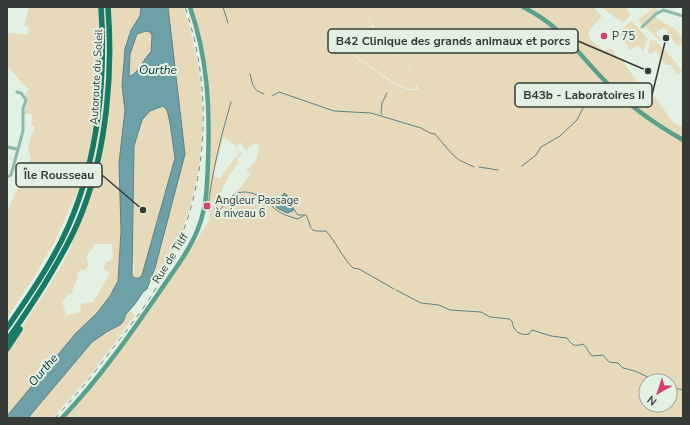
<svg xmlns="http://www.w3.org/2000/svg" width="690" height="425" viewBox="0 0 690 425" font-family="'Nunito Sans',sans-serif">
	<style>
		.green { fill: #e6dabb; fill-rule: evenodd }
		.water { fill: #6ea1a7; stroke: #5d8285; fill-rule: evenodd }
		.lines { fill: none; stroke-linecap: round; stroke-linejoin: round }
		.stream { stroke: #5d8285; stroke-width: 1 }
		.minor { stroke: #8dbaad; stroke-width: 3 }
		.secondary { stroke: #59a18e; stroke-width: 4.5 }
		.motorway { stroke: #167a66; stroke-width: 5.5 }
		.rail { stroke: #7c857d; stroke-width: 1; stroke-dasharray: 5 5; stroke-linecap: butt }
		.poi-dot { fill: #d04270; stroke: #e2f1e3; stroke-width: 1.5 }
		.labels { text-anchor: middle; stroke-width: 4; stroke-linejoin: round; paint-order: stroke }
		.poi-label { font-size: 11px; fill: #353b36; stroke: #e2f1e3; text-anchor: start }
		.street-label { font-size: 11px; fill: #353b36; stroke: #e2f1e3 }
		.water-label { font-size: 12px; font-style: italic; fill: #02363b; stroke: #e2f1e3 }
		.leader { fill: none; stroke: #353b36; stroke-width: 1.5 }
		.callout-dot { fill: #353b36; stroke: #e2f1e3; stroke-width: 1.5 }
		.callout { fill: #e2f1e3; stroke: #353b36; stroke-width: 1.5 }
		.callout-label { font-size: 12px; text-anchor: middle; font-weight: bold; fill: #353b36 }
	</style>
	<rect width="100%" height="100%" fill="#e2f1e3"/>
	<g class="green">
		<path d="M 29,7 L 141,7 L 140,16 L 131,30 L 122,86 L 125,110 L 119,163 L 121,231 L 118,281 L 110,296 L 97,313 L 76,333 L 7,416 L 7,351 L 60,268 L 71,247 L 82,204 L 93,167 L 103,108 L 107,54 L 106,33 L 102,104 L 93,164 L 72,203 L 55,241 L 34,277 L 7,318 L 7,211 L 22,180 L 31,158 L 28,150 L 31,135 L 34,132 L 35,126 L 31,125 L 32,114 L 24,114 L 28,101 L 24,94 L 29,90 L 7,66 L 7,34 L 11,33 L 27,35 L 29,28 L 24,26 ZM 95,244 L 112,244 L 113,258 L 109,262 L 107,261 L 103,269 L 110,273 L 93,302 L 80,304 L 81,312 L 66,315 L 62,301 L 66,298 L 67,295 L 71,294 L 78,276 L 77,274 L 81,269 L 85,271 L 89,264 L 86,257 Z"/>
		<path d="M 168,7 L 183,7 L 186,15 C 191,31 195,48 198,65 C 208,125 201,190 176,245 C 171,255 167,271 158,277 L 155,275 L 157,258 L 185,154 Z"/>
		<path d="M 192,7 L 336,7 L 334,19 L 336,7 L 355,7 L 359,10 L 356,7 L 593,7 L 602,16 L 588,32 L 590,39 L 603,50 L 609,50 L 610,47 L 618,58 L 620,57 L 649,99 L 654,96 L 674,123 L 683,127 L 683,418 L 63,418 L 173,276 L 209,221 L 210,214 L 207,209 L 211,122 L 210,99 L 207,68 ZM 366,14 L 372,21 L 377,35 L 387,48 L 399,57 L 412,64 L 408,68 L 411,73 L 407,68 L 411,64 C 392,54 381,45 372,25 L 338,44 L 396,84 L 410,89 L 417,89 L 414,79 L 419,90 L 410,90 L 395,85 L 337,44 L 373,24 ZM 223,137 L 236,146 L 236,149 L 240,152 L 224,172 L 221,178 L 217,178 L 214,175 L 215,167 L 218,160 ZM 240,142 L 243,145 L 242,146 L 246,150 L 255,143 L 258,145 C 260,156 255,164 246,170 L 251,174 L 240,188 L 230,197 L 219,199 C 223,184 230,173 239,162 L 237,159 L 242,153 L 237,149 L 237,146 ZM 646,381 L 670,381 L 670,405 L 646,405 Z"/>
		<path d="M 601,7 L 625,7 L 631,15 L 623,23 Z"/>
		<path d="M 655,7 L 659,11 L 648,19 L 647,19 L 649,21 L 655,16 L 659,20 L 674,28 L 683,38 L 683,43 L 677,46 L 664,27 L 656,33 L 661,40 L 660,41 L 638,20 Z"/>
		<path d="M 631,22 L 634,23 L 648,39 L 643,51 L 638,45 L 630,50 L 618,32 Z"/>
		<path d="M 146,31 L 150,32 L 152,35 L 151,52 C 142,60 142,71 129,77 L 130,54 L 137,33 Z"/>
		<path d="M 652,40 L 654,40 L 667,52 L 682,71 L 677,75 L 671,65 L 666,65 L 656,51 L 650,54 L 648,53 L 650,41 Z"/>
		<path d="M 163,106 L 167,110 L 170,123 L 175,158 L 142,275 L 139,278 L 134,278 L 132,275 L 134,272 L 132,240 L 134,146 L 142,120 L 150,111 Z"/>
		<path d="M 130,310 L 135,316 L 88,378 L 57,413 L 52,418 L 28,418 L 92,342 L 108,331 L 120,325 Z"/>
	</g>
	<g class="water">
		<path d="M 141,7 L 168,7 L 185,154 L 155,268 L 147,289 L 143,292 L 135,304 L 126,314 L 123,322 L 120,325 L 108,331 L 92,342 L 28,418 L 7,418 L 7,416 L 76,333 L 97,313 L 110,296 L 118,281 L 121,231 L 119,163 L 125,110 L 122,86 L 125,49 L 131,30 L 140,16 ZM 146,31 L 150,32 L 152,35 L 151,52 C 142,60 141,71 129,77 L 130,54 L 137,34 ZM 163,106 L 167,110 L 170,123 L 175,158 L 142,275 L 139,278 L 134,278 L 132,275 L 134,146 L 142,120 L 150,111 Z"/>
		<path d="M 284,193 C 291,198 293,202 293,211 L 287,213 L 277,208 L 276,206 Z"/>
	</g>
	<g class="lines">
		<g class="stream">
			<path d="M 223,7 L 228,23"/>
			<path d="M 250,74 C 253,85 252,90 264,94"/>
			<path d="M 272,96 L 279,92 L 334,111 L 371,113 L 421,128 L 430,133 L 435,134 L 452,154 L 459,160 L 474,167"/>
			<path d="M 382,115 L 381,113 L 382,103 L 387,93"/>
			<path d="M 522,166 L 536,155 L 541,147 L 560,136 L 577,120 L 585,104 L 602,89"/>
			<path d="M 479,167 L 498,170"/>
			<path d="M 269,203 C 277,213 287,216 298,219 L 303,216"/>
			<path d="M 208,208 C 212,171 221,137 231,102"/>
			<path d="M 293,208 L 298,215 L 306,215 C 313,228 306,232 326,231 C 336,242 342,257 353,268 L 359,269 L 394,289"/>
			<path d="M 215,209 L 219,210 C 224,206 226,202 230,198 C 242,187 255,193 268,201"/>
			<path d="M 396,290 L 421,303 L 439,305 L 450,310 L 481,312 L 490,317 L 509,319 L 512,321 C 513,331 520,336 529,334 L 532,330 L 551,336 L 567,338 C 572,345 574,347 583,344 C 587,347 588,352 592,356 L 603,355 L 609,362 L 618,363 L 623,368 L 635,371 L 656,381"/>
			<path d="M 670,387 L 683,390"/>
		</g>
		<g class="minor">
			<path d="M 642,27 L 656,14 L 663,10 L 683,16"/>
			<path d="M 7,147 L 17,149"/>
			<path d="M 7,177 L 11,175 L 23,131 L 23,109 L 26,100 L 21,93 L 17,92"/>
		</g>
		<g class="secondary">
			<path d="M 523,7 C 563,27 577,53 607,83 C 629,106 655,124 683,140"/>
			<path d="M 62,418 C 99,379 130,335 160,291 C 174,270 191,249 199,226 C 207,205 207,184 208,163 C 210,108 208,59 190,7"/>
		</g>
		<g class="motorway">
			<path d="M 7,328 C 29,296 52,263 68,227 C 98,159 106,80 101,7"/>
			<path d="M 7,340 C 20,323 32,304 44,285 C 59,260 74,235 84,207 C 107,146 113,71 108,7"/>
			<path d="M 7,349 L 20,329"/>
		</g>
		<path class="rail" d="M 55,418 C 76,396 95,372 113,348 C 131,325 149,302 163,276 C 208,194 215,95 185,7"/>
	</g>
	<g class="poi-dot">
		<circle cx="604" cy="36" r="4"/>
		<rect x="203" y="202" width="8" height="8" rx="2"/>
	</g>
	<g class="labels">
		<g class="poi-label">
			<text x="612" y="40">P 75</text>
			<text x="215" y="204">Angleur Passage<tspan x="215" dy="13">à niveau 6</tspan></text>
		</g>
		<g class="street-label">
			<text transform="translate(96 77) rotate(-87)" y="4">Autoroute du Soleil</text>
			<text transform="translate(170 258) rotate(-58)" y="4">Rue de Tilff</text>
		</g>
		<g class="water-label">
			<text x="158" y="74">Ourthe</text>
			<text transform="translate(43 370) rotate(-50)" y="4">Ourthe</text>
		</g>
	</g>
	<path class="leader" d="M648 71L578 41M666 38L652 95M143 210L102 175"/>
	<g class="callout-dot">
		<circle cx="648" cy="71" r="4"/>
		<circle cx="666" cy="38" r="4"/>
		<circle cx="143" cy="210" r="4"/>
	</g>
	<g class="callout">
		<rect x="328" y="29" width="250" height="24" rx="4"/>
		<rect x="515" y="83" width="137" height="24" rx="4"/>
		<rect x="16" y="163" width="86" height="24" rx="4"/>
	</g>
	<g class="callout-label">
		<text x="453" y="45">B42 Clinique des grands animaux et porcs</text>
		<text x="584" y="99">B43b - Laboratoires II</text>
		<text x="59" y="179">Île Rousseau</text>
	</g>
	<rect width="690" height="425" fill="none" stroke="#353b36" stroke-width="16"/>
	<g transform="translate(658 393) rotate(219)"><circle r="19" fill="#e2f1e3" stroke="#9da89e"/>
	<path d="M0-3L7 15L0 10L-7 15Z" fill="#d04270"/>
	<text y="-6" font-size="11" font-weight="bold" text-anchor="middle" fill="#353b36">N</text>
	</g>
</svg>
